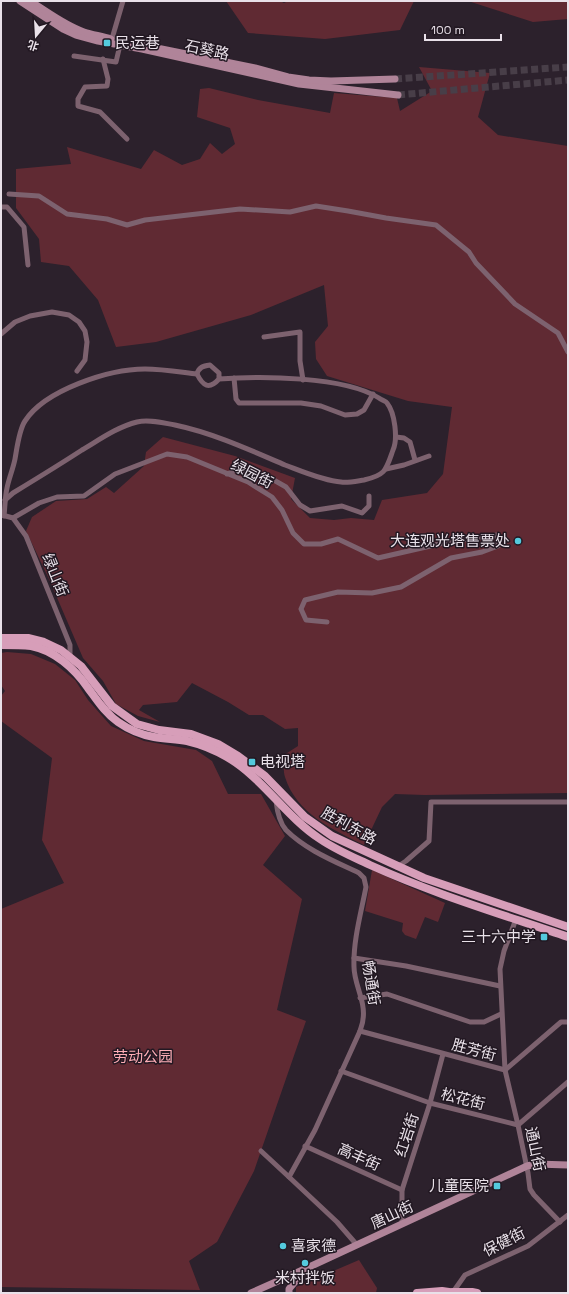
<svg xmlns="http://www.w3.org/2000/svg" width="569" height="1294" viewBox="0 0 569 1294" font-family="'Space Grotesk','Noto Sans SC',sans-serif">
	<style>
		.green { fill: #602a33 }
		.lines { fill: none; stroke-linecap: round; stroke-linejoin: round }
		.secondary-tunnel { stroke: #483e48; stroke-width: 7; stroke-dasharray: 7 3.5; stroke-linecap: butt }
		.street { stroke: #7d626f; stroke-width: 5 }
		.secondary { stroke: #b08499; stroke-width: 7 }
		.primary { stroke: #d79eb9; stroke-width: 8 }
		.poi-dot { fill: #54cadd; stroke: #221822; stroke-width: 1.5 }
		.labels { text-anchor: middle; stroke-width: 3; stroke-linejoin: round; paint-order: stroke }
		.poi-label { font-size: 15px; fill: #e9e1e9; stroke: #221822; text-anchor: start }
		.street-label { font-size: 15px; fill: #e9e1e9; stroke: #221822 }
		.park-label { font-size: 15px; fill: #ffaeb7; stroke: #221822 }
	</style>
	<rect width="100%" height="100%" fill="#2c212c"/>
	<g class="green">
		<path d="M 226,1 L 280,1 L 284,3 L 288,1 L 414,1 L 400,30 L 325,39 L 248,33 Z"/>
		<path d="M 468,1 L 568,1 L 568,19 L 533,22 Z"/>
		<path d="M 419,67 L 490,73 L 478,117 L 498,135 L 568,146 L 568,793 L 425,795 L 395,794 L 382,807 L 364,845 C 333,830 296,813 285,777 C 283,771 284,762 284,755 L 298,746 L 298,728 L 285,729 L 263,715 L 249,715 L 228,702 L 192,683 L 177,702 L 143,705 L 139,710 L 160,722 L 138,716 L 116,704 L 103,681 L 83,658 L 49,579 L 26,531 L 32,517 L 56,501 L 87,499 L 106,487 L 114,493 L 144,466 L 146,452 L 163,437 L 235,456 L 295,478 L 291,499 L 310,518 L 334,520 L 351,518 L 374,520 L 382,500 L 427,493 L 443,474 L 452,407 L 408,401 L 327,376 L 316,359 L 315,342 L 328,326 L 324,285 L 251,315 L 156,342 L 116,347 L 98,300 L 69,266 L 41,262 L 39,239 L 16,208 L 16,169 L 71,164 L 67,147 L 141,169 L 154,150 L 182,165 L 200,159 L 210,143 L 222,154 L 235,144 L 230,128 L 197,117 L 200,89 L 209,88 L 258,100 L 330,113 L 334,93 L 397,98 L 400,111 L 432,91 Z"/>
		<path d="M 7,652 L 31,654 L 55,664 L 75,680 L 88,700 L 111,726 L 144,741 L 196,750 L 212,761 L 228,794 L 261,794 L 285,836 L 263,865 L 302,899 L 277,1010 L 306,1021 L 254,1171 L 217,1242 L 189,1261 L 200,1290 L 1,1287 L 1,909 L 64,883 L 42,840 L 52,758 L 1,721 L 1,696 L 5,691 L 1,685 L 1,653 Z"/>
		<path d="M 372,870 L 445,903 L 438,922 L 425,917 L 416,939 L 405,935 L 402,931 L 403,923 L 365,911 Z"/>
		<path d="M 359,1260 L 377,1288 L 376,1293 L 296,1293 L 296,1287 Z"/>
	</g>
	<g class="lines">
		<g class="secondary-tunnel">
			<path d="M 395,79 L 568,67"/>
			<path d="M 398,95 L 568,80"/>
		</g>
		<g class="street">
			<path d="M 111,42 L 123,1"/>
			<path d="M 74,56 L 116,62 L 120,45"/>
			<path d="M 103,59 L 108,79 L 107,86 L 85,87 L 78,99 L 78,106 L 100,112 L 127,139"/>
			<path d="M 9,194 L 39,196 L 67,214 L 107,219 L 127,225 L 145,220 L 240,209 L 290,212 L 316,206 L 348,211 L 386,218 L 436,225 L 469,252 L 476,263 L 515,304 L 558,333 L 568,352"/>
			<path d="M 1,207 L 7,207 L 24,227 L 28,265"/>
			<path d="M 1,334 L 15,322 L 30,316 L 52,312 L 69,315 L 79,322 L 85,331 L 87,342 L 85,360 L 77,371"/>
			<path d="M 264,337 L 300,332 L 300,361 L 303,380"/>
			<path d="M 234,378 L 236,399 L 239,403 L 301,403 L 321,406 L 345,415 L 357,414 L 364,410 L 373,394"/>
			<path d="M 396,437 L 404,438 L 410,442 L 415,460"/>
			<path d="M 386,469 L 404,465 L 429,456"/>
			<path d="M 227,474 L 237,470 L 265,475 L 286,487 L 300,505 L 310,511 L 342,506 L 362,513 L 369,506 L 369,496"/>
			<path d="M 5,500 L 13,493 C 36,479 59,465 82,450 C 99,440 117,427 137,422 C 149,419 163,423 175,425 C 213,433 250,450 285,465 C 301,471 324,481 341,482 C 348,483 357,481 364,480 C 386,475 386,470 393,450 C 398,439 395,413 387,403 C 386,401 381,400 379,398 C 344,376 260,376 219,379 C 209,390 203,386 197,374 C 199,367 203,366 210,365 L 219,373 L 219,379"/>
			<path d="M 2,515 L 13,518 L 26,536 L 70,645 L 70,657"/>
			<path d="M 4,516 C 5,507 5,497 7,488 C 9,478 13,469 15,459 C 17,448 19,430 25,421 C 45,390 109,369 145,369 C 162,369 180,372 197,374"/>
			<path d="M 13,518 L 39,503 L 57,497 L 84,496 L 115,474 L 167,454 L 187,457 L 248,482 L 272,497 L 282,510 L 293,533 L 304,544 L 321,544 L 338,539 L 378,558 L 448,542 L 497,535 L 498,546 L 482,552 L 451,558 L 401,587 L 372,593 L 338,592 L 305,600 L 301,609 L 306,620 L 327,622"/>
			<path d="M 276,801 C 277,810 279,822 286,830 C 306,850 334,861 359,873 L 364,878 L 366,887 C 361,913 353,941 354,967 C 354,984 366,1002 363,1019 C 363,1023 361,1027 360,1031 L 315,1130 L 289,1177 L 337,1222 L 357,1245"/>
			<path d="M 397,867 L 406,861 L 429,841 L 431,802 L 568,802"/>
			<path d="M 516,919 L 504,951 L 500,969 L 505,1070 L 518,1125 L 528,1173 L 530,1189 L 534,1195 L 560,1222"/>
			<path d="M 354,958 L 406,966 L 500,986"/>
			<path d="M 360,998 L 387,994 L 470,1022 L 484,1022 L 501,1014"/>
			<path d="M 360,1031 L 505,1070 L 561,1022 L 568,1022"/>
			<path d="M 341,1071 L 430,1103 L 518,1125 L 568,1082"/>
			<path d="M 305,1146 L 402,1190"/>
			<path d="M 261,1151 L 289,1177"/>
			<path d="M 402,1224 L 402,1190 L 430,1103 L 443,1054"/>
			<path d="M 453,1292 L 465,1275 L 528,1246 L 568,1215"/>
		</g>
		<g class="secondary">
			<path d="M 20,1 L 63,29 L 76,35 L 98,41 L 142,49 L 299,84 L 398,95"/>
			<path d="M 30,1 C 48,12 64,25 84,32 C 93,35 102,36 111,39"/>
			<path d="M 137,44 L 255,68 L 288,77 L 309,80 L 331,81 L 395,79"/>
			<path d="M 251,1293 L 307,1268 L 527,1166 L 536,1164 L 568,1165"/>
			<path d="M 289,1293 L 289,1289 L 304,1271"/>
		</g>
		<g class="primary">
			<path d="M 1,638 L 28,638 L 44,642 L 61,650 L 81,666 L 112,706 L 137,724 L 159,730 L 191,734 L 218,744 L 238,756 L 265,776 L 305,817 L 332,836 L 424,878 L 568,927"/>
			<path d="M 1,645 C 11,645 21,645 31,646 C 54,650 75,669 88,688 C 97,700 105,713 118,722 C 128,729 142,735 154,737 C 165,739 176,739 187,741 C 200,744 215,750 227,757 C 263,778 285,816 320,839 C 336,850 353,857 370,865 C 434,894 501,914 568,937"/>
			<path d="M 453,1292 L 472,1292 L 477,1293"/>
			<path d="M 417,1293 L 442,1291 L 456,1293"/>
		</g>
	</g>
	<g class="poi-dot">
		<rect x="103" y="39" width="8" height="8" rx="2"/>
		<circle cx="518" cy="541" r="4"/>
		<rect x="248" y="758" width="8" height="8" rx="2"/>
		<rect x="540" y="933" width="8" height="8" rx="2"/>
		<rect x="493" y="1182" width="8" height="8" rx="2"/>
		<circle cx="283" cy="1246" r="4"/>
		<circle cx="305" cy="1263" r="4"/>
	</g>
	<g class="labels">
		<g class="poi-label">
			<text x="115" y="48">民运巷</text>
			<text x="510" y="546" text-anchor="end">大连观光塔售票处</text>
			<text x="260" y="767">电视塔</text>
			<text x="536" y="942" text-anchor="end">三十六中学</text>
			<text x="489" y="1191" text-anchor="end">儿童医院</text>
			<text x="291" y="1251">喜家德</text>
			<text x="305" y="1283" text-anchor="middle">米村拌饭</text>
		</g>
		<g class="street-label">
			<text transform="translate(207 50) rotate(12)" y="5">石葵路</text>
			<text transform="translate(252 474) rotate(27)" y="5">绿园街</text>
			<text transform="translate(55 575) rotate(68)" y="5">绿山街</text>
			<text transform="translate(349 826) rotate(29)" y="5">胜利东路</text>
			<text transform="translate(371 983) rotate(81)" y="5">畅通街</text>
			<text transform="translate(474 1050) rotate(15)" y="5">胜芳街</text>
			<text transform="translate(463 1099) rotate(14)" y="5">松花街</text>
			<text transform="translate(407 1135) rotate(-72)" y="5">红岩街</text>
			<text transform="translate(535 1149) rotate(78)" y="5">通山街</text>
			<text transform="translate(359 1157) rotate(24)" y="5">高丰街</text>
			<text transform="translate(392 1215) rotate(-25)" y="5">唐山街</text>
			<text transform="translate(504 1242) rotate(-27)" y="5">保健街</text>
		</g>
		<g class="park-label">
			<text x="143" y="1062">劳动公园</text>
		</g>
	</g>
	<rect width="569" height="1294" fill="none" stroke="#e9e1e9" stroke-width="4"/>
	<g transform="translate(36 36) rotate(198)" stroke="#221822" stroke-width="3" paint-order="stroke">
	<path d="M0-3L7 15L0 10L-7 15Z" fill="#e9e1e9"/>
	<text y="-6" font-size="11" font-weight="bold" text-anchor="middle" fill="#e9e1e9">北</text>
	</g>
	<path d="M425 34v6h76v-6" fill="none" stroke="#e9e1e9" stroke-width="2"/>
	<text x="431" y="34" font-size="12" fill="#e9e1e9" stroke="#221822" stroke-width="3" paint-order="stroke">100 m</text>
</svg>
